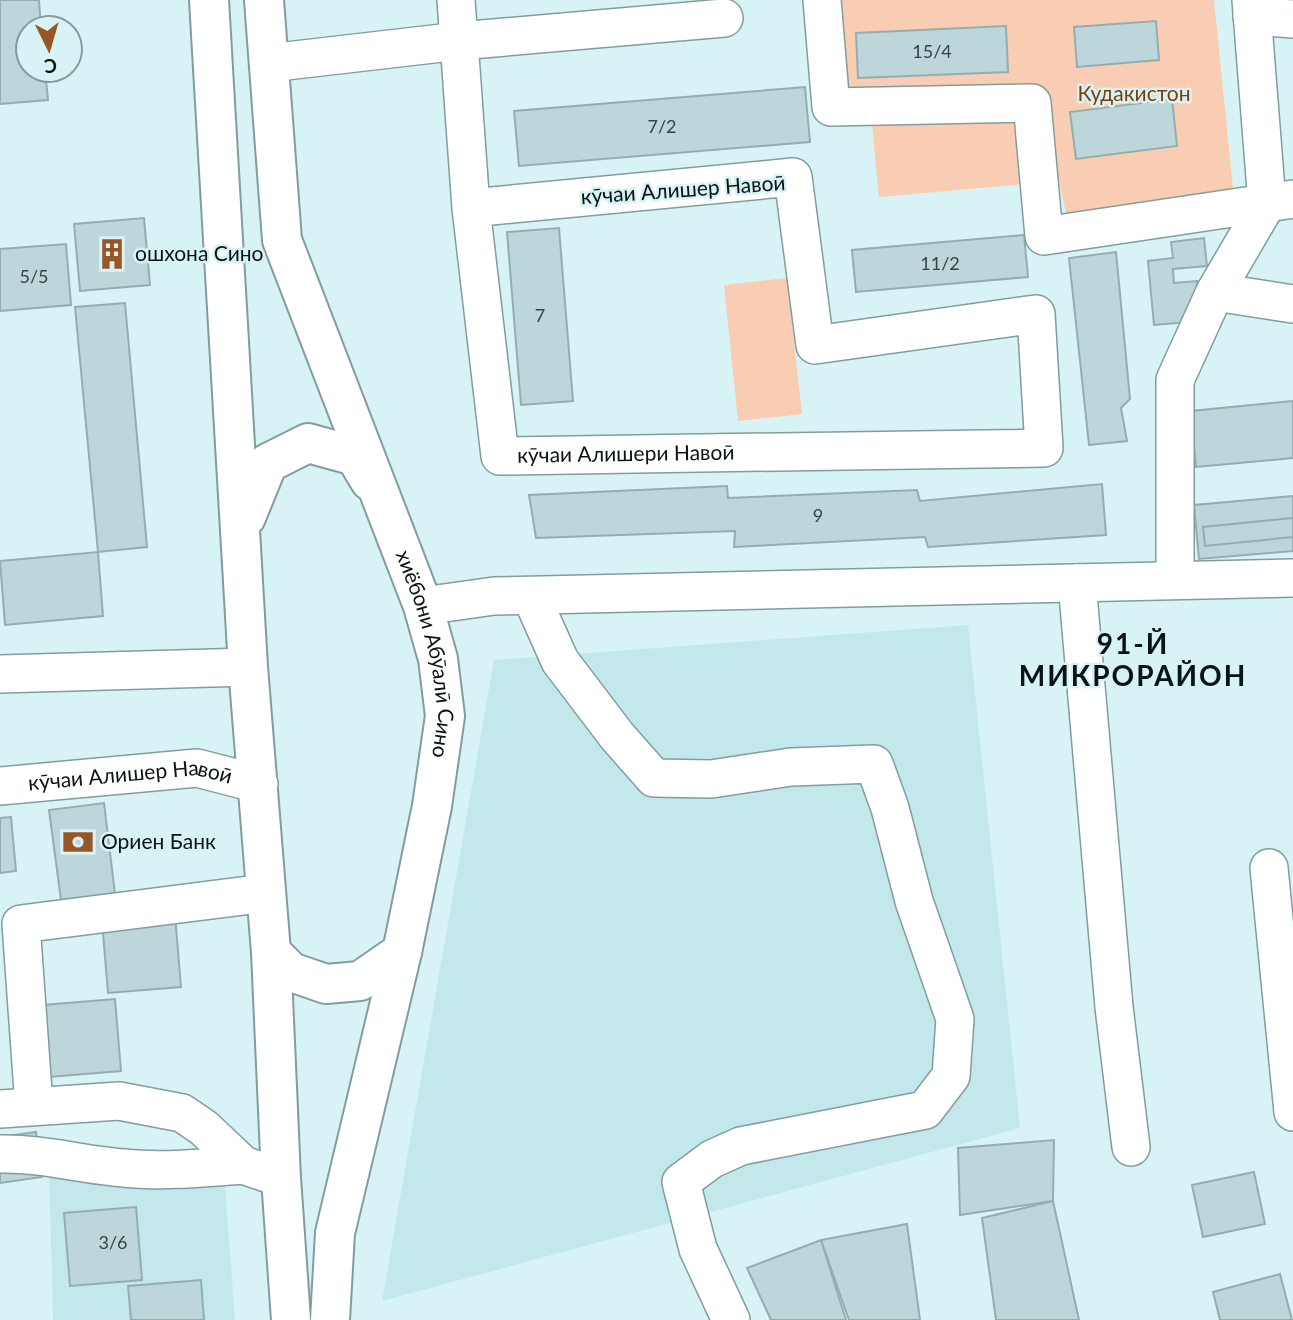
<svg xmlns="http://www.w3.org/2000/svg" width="1293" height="1320" viewBox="0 0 1293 1320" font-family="Lato,sans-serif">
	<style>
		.built { fill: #c3e8eb }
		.green { fill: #f8cdb3 }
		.building { fill: #bcd6d9; stroke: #94aeb0; stroke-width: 2 }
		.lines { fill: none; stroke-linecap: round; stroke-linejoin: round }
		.minor-casing { stroke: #839c9f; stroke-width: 40 }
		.major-casing { stroke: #839c9f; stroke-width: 42 }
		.minor { stroke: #fff; stroke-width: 37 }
		.major { stroke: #fff; stroke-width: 38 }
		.labels { text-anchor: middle; stroke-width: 5; stroke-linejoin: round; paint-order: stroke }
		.number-label { font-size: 18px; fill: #364446 }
		.park-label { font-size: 21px; fill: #7b3e0c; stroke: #d8f3f5 }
		.street-label { font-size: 21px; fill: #0a1415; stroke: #d8f3f5 }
		.poi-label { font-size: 21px; fill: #0a1415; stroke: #d8f3f5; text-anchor: start }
		.district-label { font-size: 28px; font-weight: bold; letter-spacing: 2px; fill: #0a1415; stroke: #d8f3f5 }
	</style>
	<rect width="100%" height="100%" fill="#d8f3f5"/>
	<g class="built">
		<path d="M 968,625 L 1020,1128 L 382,1301 L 494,660 Z"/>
		<path d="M 49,1164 L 225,1186 L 235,1320 L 53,1320 Z"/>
	</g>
	<g class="green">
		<path d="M 828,0 L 1214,0 L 1234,198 L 1066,213 L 1059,181 L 879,197 L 871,114 L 1043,98 L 1040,85 L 831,107 Z"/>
		<path d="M 787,278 L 802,414 L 738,421 L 724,285 Z"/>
	</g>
	<g class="building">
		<path d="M 0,0 L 39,0 L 41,28 L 28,28 L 28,70 L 45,70 L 48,100 L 0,104 Z"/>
		<path d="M 1156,21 L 1159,60 L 1077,67 L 1074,27 Z"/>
		<path d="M 1006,26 L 1008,72 L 858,78 L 856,33 Z"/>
		<path d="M 805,87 L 810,142 L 519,166 L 514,111 Z"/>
		<path d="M 1172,99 L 1177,146 L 1076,159 L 1070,112 Z"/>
		<path d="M 144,218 L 150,285 L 80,291 L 74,224 Z"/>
		<path d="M 559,228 L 573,401 L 521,405 L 507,232 Z"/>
		<path d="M 1024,235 L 1028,277 L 856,292 L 852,250 Z"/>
		<path d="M 1204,238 L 1207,266 L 1173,269 L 1174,283 L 1197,281 L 1200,321 L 1154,325 L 1148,261 L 1173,258 L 1171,242 Z"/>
		<path d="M 66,244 L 71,305 L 0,311 L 0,249 Z"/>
		<path d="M 1116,252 L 1130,399 L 1121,408 L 1127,441 L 1089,445 L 1069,258 Z"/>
		<path d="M 125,303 L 147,547 L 98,552 L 75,307 Z"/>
		<path d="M 1293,401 L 1293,458 L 1196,467 L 1191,411 Z"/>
		<path d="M 1102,484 L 1106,535 L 928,547 L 925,537 L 734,547 L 735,531 L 536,538 L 529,495 L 727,486 L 728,498 L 917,490 L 920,501 Z"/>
		<path d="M 1293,496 L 1293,551 L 1199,559 L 1194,505 Z"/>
		<path d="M 1293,518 L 1293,537 L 1205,546 L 1203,527 Z"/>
		<path d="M 98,552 L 103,616 L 5,625 L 0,561 Z"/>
		<path d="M 104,803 L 115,894 L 61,900 L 49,810 Z"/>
		<path d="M 11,817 L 16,871 L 0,873 L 0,818 Z"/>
		<path d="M 175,915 L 181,987 L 108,993 L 102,921 Z"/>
		<path d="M 115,999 L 121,1071 L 49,1077 L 43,1005 Z"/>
		<path d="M 36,1132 L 42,1177 L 0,1183 L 0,1137 Z"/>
		<path d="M 1054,1140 L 1053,1201 L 960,1215 L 958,1148 Z"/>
		<path d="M 1254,1172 L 1265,1224 L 1203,1237 L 1192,1185 Z"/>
		<path d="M 1053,1201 L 1079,1320 L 996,1320 L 982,1218 Z"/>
		<path d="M 136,1207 L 142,1280 L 70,1286 L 64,1213 Z"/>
		<path d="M 907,1224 L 920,1320 L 849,1320 L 821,1240 Z"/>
		<path d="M 821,1240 L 846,1320 L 771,1320 L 747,1268 Z"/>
		<path d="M 1280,1274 L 1292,1320 L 1220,1320 L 1213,1292 Z"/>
		<path d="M 201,1280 L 204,1320 L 131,1320 L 128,1286 Z"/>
	</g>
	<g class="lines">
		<defs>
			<g id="minor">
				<path id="s1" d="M 456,0 L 471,208 L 500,456 L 1044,448 L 1036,314 L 815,345 L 793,177 L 471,208"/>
				<path d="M 822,0 L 831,107 L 1032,103 L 1044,236 L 1293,199"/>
				<path d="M 1251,0 L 1267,203"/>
				<path d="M 1252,16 L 1293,19"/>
				<path d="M 269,63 L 459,41 L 724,18"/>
				<path d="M 1215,292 L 1267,203"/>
				<path d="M 1175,580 L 1175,380 L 1215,292 L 1293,304"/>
				<path d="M 1077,583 L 1114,1007 L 1131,1147"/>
				<path d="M 531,596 L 560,661 L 617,736 L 654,778 L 711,779 L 791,767 L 874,764 L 890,808 L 914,901 L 955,1019 L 951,1076 L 925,1110 L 741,1146 L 712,1159 L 681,1182 L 698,1249 L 731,1320"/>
				<path d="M 423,606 L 494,596 L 1293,578"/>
				<path d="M 0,674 L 248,667"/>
				<path id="s2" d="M 0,786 L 197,768 L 259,784"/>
				<path d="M 1269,868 L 1293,1112"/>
				<path d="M 34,1106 L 21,924 L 266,893"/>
				<path d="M 0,1109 L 119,1101 L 182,1113 L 204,1128 L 243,1165 L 281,1178"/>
				<path d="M 0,1154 C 42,1153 82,1165 124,1168 C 163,1172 203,1168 243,1165"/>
			</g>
			<g id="major">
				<path d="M 209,0 L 248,667 L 271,952 L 281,1178 L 291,1320"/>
				<path id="s3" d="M 264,0 L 282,240 L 423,606 L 438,659 L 445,716 L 432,806 L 402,952 L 335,1233 L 330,1320"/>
				<path d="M 246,517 L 268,463 L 308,443 L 355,456 L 370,481"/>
				<path d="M 271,952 L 291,972 L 326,984 L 360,981 L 402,952"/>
			</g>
		</defs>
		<use href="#minor" class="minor-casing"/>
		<use href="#major" class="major-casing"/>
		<use href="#minor" class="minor"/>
		<use href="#major" class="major"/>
	</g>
	<defs>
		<symbol id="building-bare" viewBox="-9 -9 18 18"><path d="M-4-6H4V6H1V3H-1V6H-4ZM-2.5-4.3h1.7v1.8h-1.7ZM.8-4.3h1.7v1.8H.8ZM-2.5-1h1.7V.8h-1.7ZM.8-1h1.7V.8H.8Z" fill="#985525" stroke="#d8f3f5" stroke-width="2.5" paint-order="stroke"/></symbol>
		<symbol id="bank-bare" viewBox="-9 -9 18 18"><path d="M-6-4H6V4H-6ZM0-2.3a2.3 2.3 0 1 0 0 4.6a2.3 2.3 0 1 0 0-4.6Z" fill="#985525" stroke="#d8f3f5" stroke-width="2.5" paint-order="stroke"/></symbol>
	</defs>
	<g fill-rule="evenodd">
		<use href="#building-bare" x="90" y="232" width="44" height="44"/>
		<use href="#bank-bare" x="56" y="820" width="44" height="44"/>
	</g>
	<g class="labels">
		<g class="number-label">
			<text x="932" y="58">15/4</text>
			<text x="662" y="133">7/2</text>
			<text x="940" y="270">11/2</text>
			<text x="34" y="283">5/5</text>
			<text x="540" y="322">7</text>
			<text x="818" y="522">9</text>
			<text x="113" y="1249">3/6</text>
		</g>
		<g class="park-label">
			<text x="1134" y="101">Кудакистон</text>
		</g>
		<g class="street-label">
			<text transform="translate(683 190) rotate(-4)" y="7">кӯчаи Алишер Навоӣ</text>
			<text dy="7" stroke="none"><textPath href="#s1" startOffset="584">кӯчаи Алишери Навоӣ</textPath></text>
			<text dy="7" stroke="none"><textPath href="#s3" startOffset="681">хиёбони Абӯалӣ Сино</textPath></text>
			<text dy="7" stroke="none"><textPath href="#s2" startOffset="131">кӯчаи Алишер Навоӣ</textPath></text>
		</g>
		<g class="poi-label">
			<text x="135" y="261">ошхона Сино</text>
			<text x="101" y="849">Ориен Банк</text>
		</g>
		<g class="district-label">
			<text x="1133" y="654">91-Й<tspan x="1133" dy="32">МИКРОРАЙОН</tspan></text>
		</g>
	</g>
	<g transform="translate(49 49) rotate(175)"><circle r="33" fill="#d8f3f5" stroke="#869a9b" stroke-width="2"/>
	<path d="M0-5L12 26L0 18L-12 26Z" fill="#985525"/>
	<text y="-10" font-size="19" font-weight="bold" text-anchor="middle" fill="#0a1415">С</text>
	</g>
</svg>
